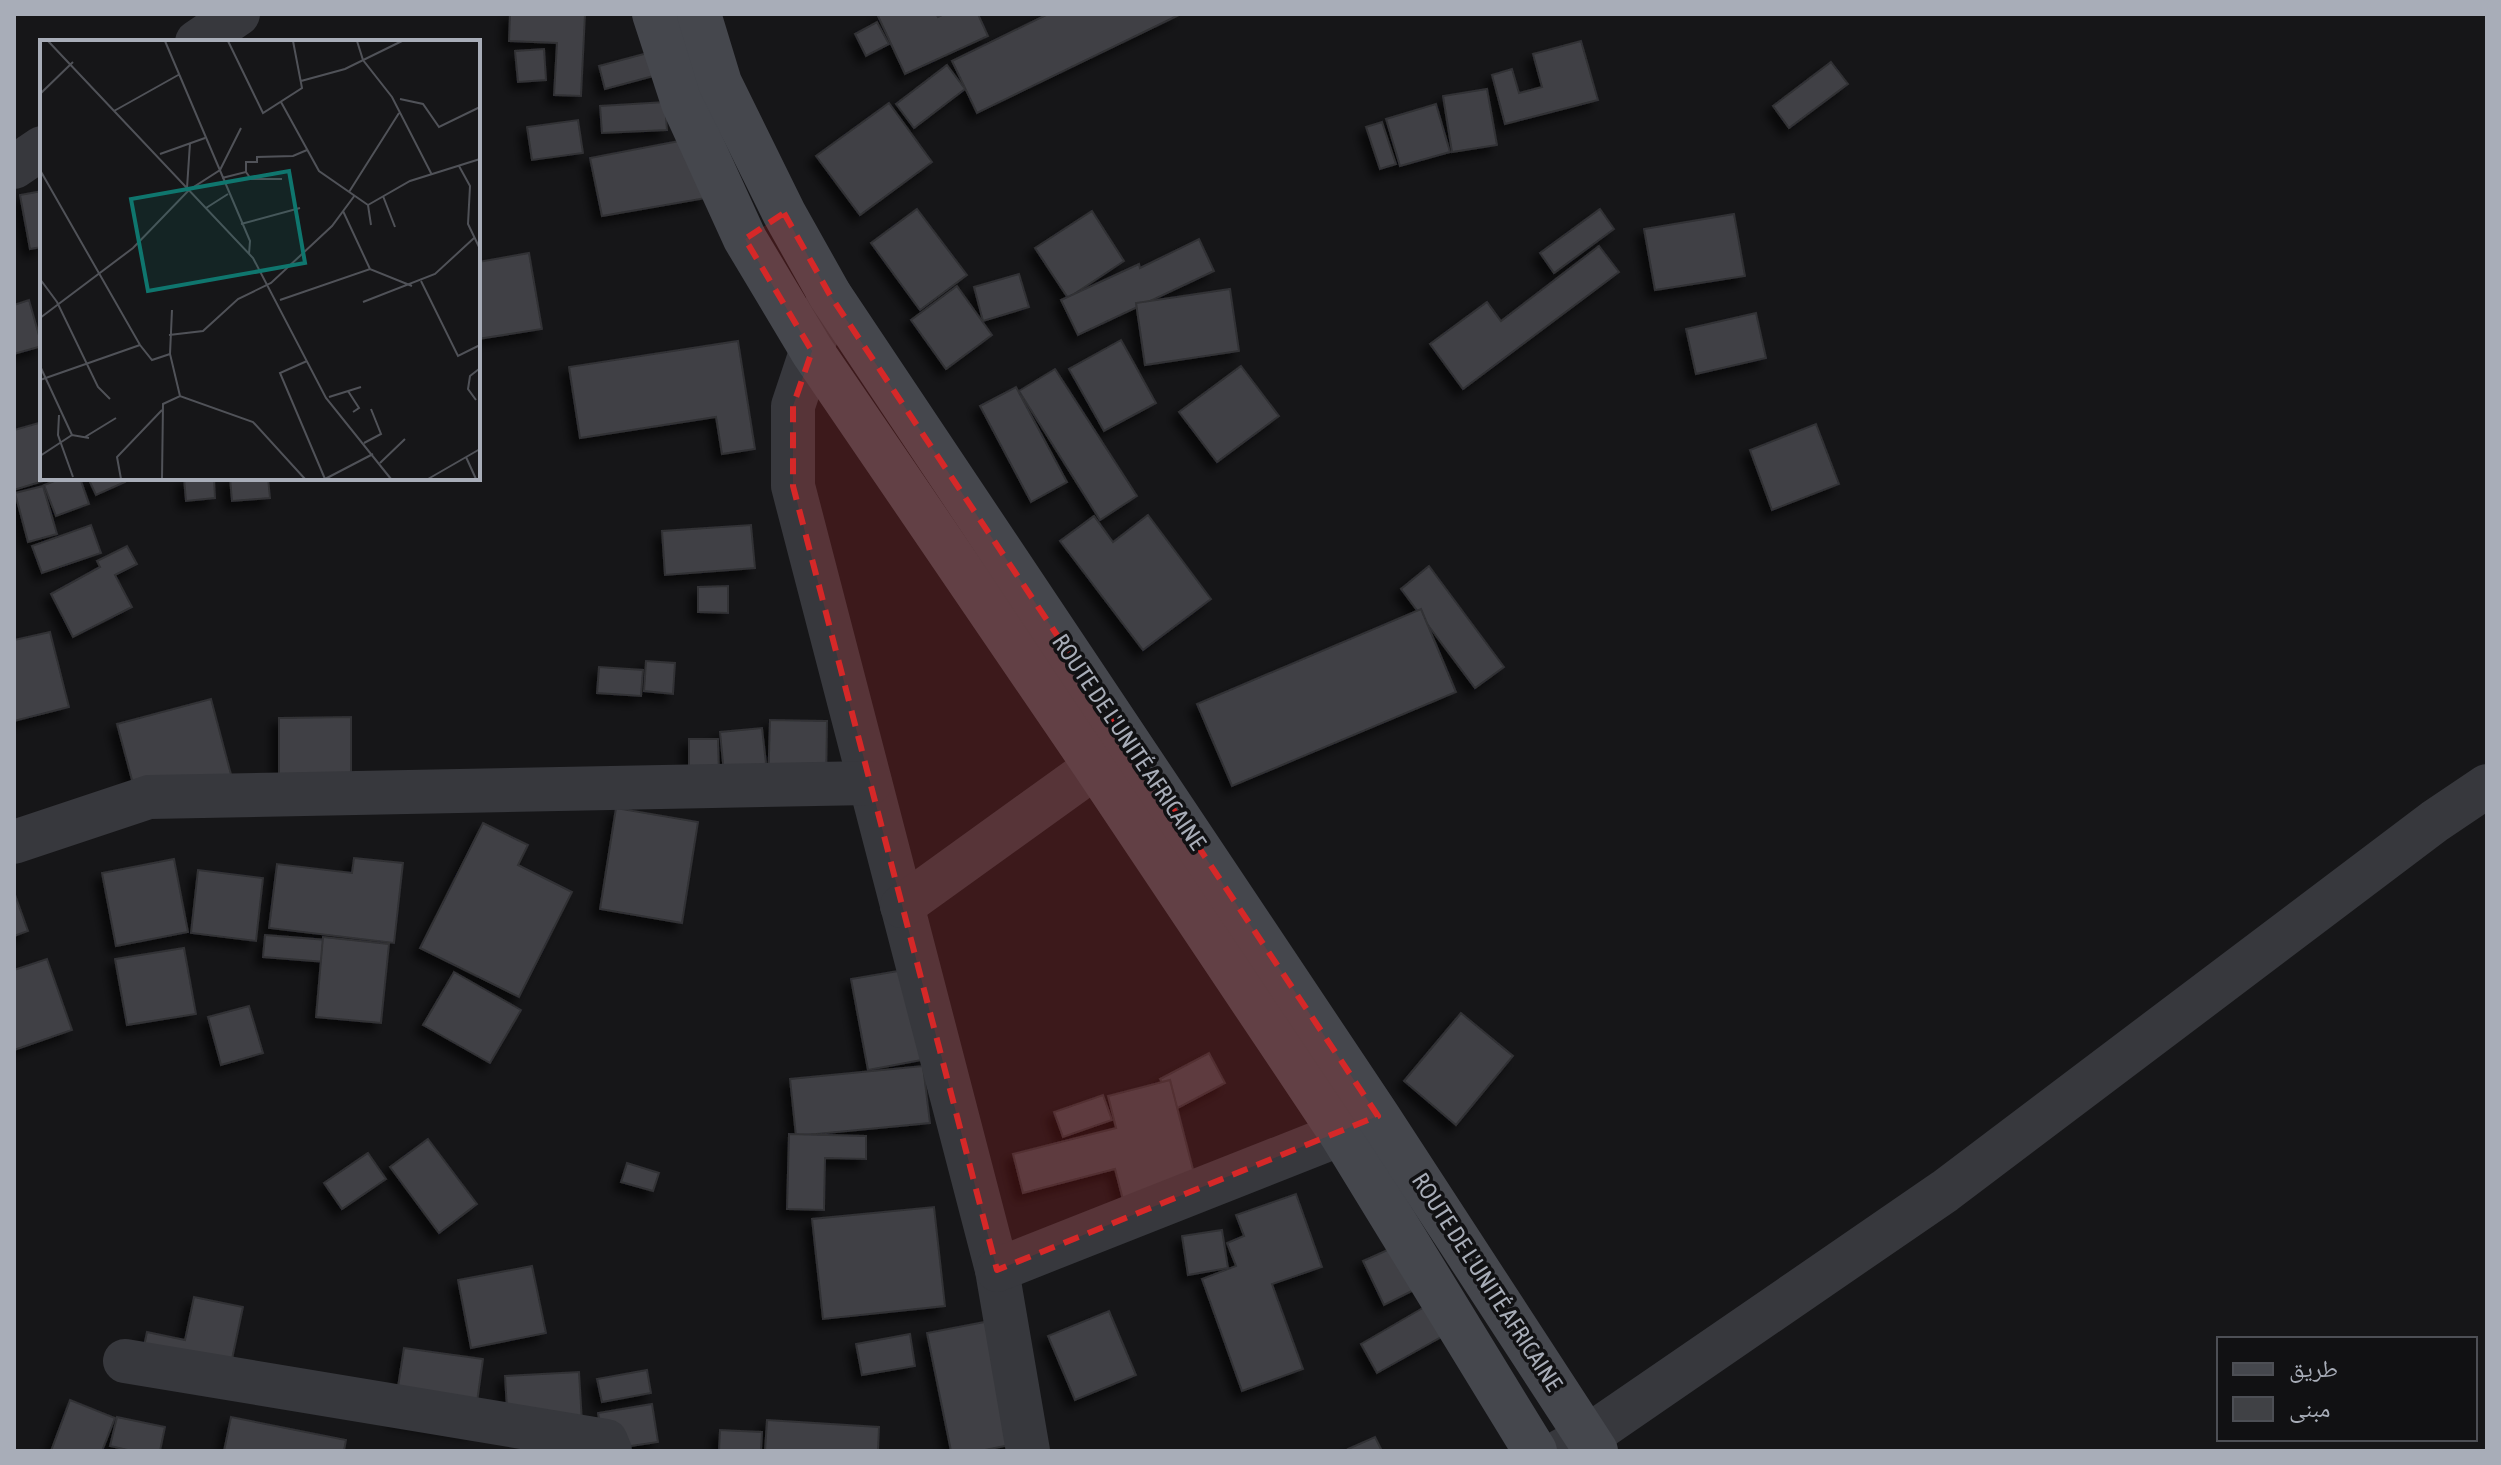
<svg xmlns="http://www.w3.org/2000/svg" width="2501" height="1465" viewBox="0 0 2501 1465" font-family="'Asap Condensed','Noto Naskh Arabic',sans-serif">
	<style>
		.building { fill: #404145; stroke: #303034; stroke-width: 2; filter: url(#shadow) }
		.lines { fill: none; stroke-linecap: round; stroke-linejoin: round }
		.street { stroke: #37383d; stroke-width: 44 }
		.secondary { stroke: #45474d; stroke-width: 44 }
		.marked { fill: #d62828; fill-opacity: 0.2; stroke: #d62828; stroke-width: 6; stroke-dasharray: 16 10; stroke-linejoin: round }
		.labels { text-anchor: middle; stroke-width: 7; stroke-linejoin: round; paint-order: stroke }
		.street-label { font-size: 24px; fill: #a8adb8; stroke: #111113 }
		.inset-road { fill: none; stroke: #505258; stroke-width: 2 }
		.view { fill: #0f766e; fill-opacity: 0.15; stroke: #0f766e; stroke-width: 4 }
		.inset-edge { fill: none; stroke: #a8adb8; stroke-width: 4 }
	</style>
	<defs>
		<filter id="shadow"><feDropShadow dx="-7" dy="7" stdDeviation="4" flood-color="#0009"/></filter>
	</defs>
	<rect width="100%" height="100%" fill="#161618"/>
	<g class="building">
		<path d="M 510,14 L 585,14 L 581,96 L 554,95 L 557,43 L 509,41 Z"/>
		<path d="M 881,14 L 936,14 L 938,17 L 944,14 L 978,14 L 988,36 L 905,74 L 878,16 Z"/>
		<path d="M 1048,14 L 1181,14 L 977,113 L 952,61 Z"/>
		<path d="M 877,22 L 889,44 L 866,56 L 855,34 Z"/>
		<path d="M 1581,41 L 1598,100 L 1505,124 L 1492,75 L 1512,69 L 1519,93 L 1542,87 L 1533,54 Z"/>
		<path d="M 544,49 L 546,80 L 518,82 L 515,51 Z"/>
		<path d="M 655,51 L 661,74 L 605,89 L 599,66 Z"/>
		<path d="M 1831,62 L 1848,84 L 1789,128 L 1773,106 Z"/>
		<path d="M 947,65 L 965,89 L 914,128 L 896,104 Z"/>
		<path d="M 1487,89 L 1497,145 L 1452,152 L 1443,96 Z"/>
		<path d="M 665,102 L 667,130 L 602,133 L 600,106 Z"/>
		<path d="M 889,103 L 932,162 L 860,215 L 816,156 Z"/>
		<path d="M 1436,104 L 1450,152 L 1400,166 L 1386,119 Z"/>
		<path d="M 578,120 L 583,153 L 532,160 L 527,127 Z"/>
		<path d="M 1382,122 L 1396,164 L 1380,169 L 1366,127 Z"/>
		<path d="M 695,138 L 706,198 L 602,216 L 590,158 Z"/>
		<path d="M 42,191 L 42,247 L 30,249 L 20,195 Z"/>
		<path d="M 917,209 L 967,275 L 920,310 L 871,243 Z"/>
		<path d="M 1600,209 L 1614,229 L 1554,273 L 1540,253 Z"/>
		<path d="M 1092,211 L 1124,261 L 1068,298 L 1035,248 Z"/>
		<path d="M 1734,214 L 1745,276 L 1655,290 L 1644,229 Z"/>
		<path d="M 1199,239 L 1214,271 L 1078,335 L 1061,300 L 1139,264 L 1140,268 Z"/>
		<path d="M 1599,246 L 1619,272 L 1463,389 L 1430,344 L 1487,302 L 1501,321 Z"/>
		<path d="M 529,253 L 542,329 L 478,339 L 478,262 Z"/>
		<path d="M 1019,274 L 1029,307 L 983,321 L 974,287 Z"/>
		<path d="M 957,286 L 992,335 L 946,369 L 911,320 Z"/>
		<path d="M 1230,289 L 1239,351 L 1145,365 L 1136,303 Z"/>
		<path d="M 29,300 L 42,346 L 14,354 L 14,305 Z"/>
		<path d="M 1756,313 L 1766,358 L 1696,374 L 1686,329 Z"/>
		<path d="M 1121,340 L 1156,403 L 1104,431 L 1069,369 Z"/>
		<path d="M 738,341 L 755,449 L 722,454 L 716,417 L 580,438 L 569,367 Z"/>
		<path d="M 1241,366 L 1279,416 L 1217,462 L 1179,412 Z"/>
		<path d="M 1055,369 L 1137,496 L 1100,520 L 1019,391 Z"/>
		<path d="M 1016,387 L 1067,482 L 1031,502 L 980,406 Z"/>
		<path d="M 42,422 L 42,478 L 53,478 L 14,490 L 14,430 Z"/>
		<path d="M 1816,424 L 1839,484 L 1772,510 L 1750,450 Z"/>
		<path d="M 62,478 L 80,478 L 89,504 L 56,516 L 44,485 Z"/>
		<path d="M 88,478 L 123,478 L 125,482 L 96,495 Z"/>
		<path d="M 184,478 L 214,478 L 215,498 L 186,501 Z"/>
		<path d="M 230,478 L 268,478 L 270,498 L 232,501 Z"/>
		<path d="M 43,486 L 57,534 L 28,542 L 15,493 Z"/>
		<path d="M 1148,515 L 1211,599 L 1143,650 L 1060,541 L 1094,516 L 1113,542 Z"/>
		<path d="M 91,525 L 101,553 L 42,573 L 32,546 Z"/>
		<path d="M 751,525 L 755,568 L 665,575 L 662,531 Z"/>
		<path d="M 127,546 L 137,564 L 115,575 L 132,607 L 73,637 L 51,594 L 100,567 L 97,561 Z"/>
		<path d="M 1429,566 L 1504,667 L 1475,688 L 1401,589 Z"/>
		<path d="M 728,586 L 728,613 L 698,612 L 698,587 Z"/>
		<path d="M 1421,609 L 1456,692 L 1232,786 L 1197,704 Z"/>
		<path d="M 50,632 L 69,707 L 14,721 L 14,640 Z"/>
		<path d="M 646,661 L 675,663 L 673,694 L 644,691 Z"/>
		<path d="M 599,667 L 643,670 L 641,696 L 597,693 Z"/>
		<path d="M 211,699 L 233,782 L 139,806 L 117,724 Z"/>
		<path d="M 351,717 L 351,787 L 279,787 L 279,718 Z"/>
		<path d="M 770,720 L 827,721 L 826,789 L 768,788 Z"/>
		<path d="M 762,728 L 769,790 L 726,794 L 720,732 Z"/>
		<path d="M 689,739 L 718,739 L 719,775 L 689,775 Z"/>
		<path d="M 616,808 L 698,822 L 682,923 L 600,909 Z"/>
		<path d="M 483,823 L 528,845 L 518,865 L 572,892 L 519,997 L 420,948 Z"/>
		<path d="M 354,858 L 403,863 L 394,943 L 269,928 L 277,864 L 352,873 Z"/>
		<path d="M 174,859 L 188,932 L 116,946 L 102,873 Z"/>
		<path d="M 198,870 L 263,878 L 256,941 L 191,933 Z"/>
		<path d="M 14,892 L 28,931 L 14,936 Z"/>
		<path d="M 265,935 L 327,940 L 325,962 L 263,957 Z"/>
		<path d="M 323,937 L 389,944 L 381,1023 L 316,1017 Z"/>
		<path d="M 184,948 L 196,1014 L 127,1025 L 115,959 Z"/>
		<path d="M 47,959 L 72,1030 L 14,1050 L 14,970 Z"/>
		<path d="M 910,969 L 927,1059 L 868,1070 L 851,979 Z"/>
		<path d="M 454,972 L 521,1010 L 490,1063 L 423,1025 Z"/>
		<path d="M 249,1006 L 263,1053 L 221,1065 L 208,1017 Z"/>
		<path d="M 1461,1013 L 1513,1056 L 1456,1125 L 1404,1081 Z"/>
		<path d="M 1209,1053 L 1225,1083 L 1176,1109 L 1160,1079 Z"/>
		<path d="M 923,1066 L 930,1123 L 796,1136 L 790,1079 Z"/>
		<path d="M 1170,1080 L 1196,1181 L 1123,1200 L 1115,1169 L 1023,1193 L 1013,1154 L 1116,1128 L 1108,1096 Z"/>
		<path d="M 1103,1095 L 1112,1120 L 1063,1137 L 1054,1112 Z"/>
		<path d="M 789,1134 L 866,1136 L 866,1159 L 825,1158 L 824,1210 L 787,1209 Z"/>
		<path d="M 428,1139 L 477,1204 L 439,1233 L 390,1167 Z"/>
		<path d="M 368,1153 L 386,1179 L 342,1209 L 324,1183 Z"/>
		<path d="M 627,1163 L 659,1173 L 653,1191 L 621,1182 Z"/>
		<path d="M 1296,1194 L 1322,1267 L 1272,1284 L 1303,1369 L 1242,1391 L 1202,1279 L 1236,1266 L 1227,1243 L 1244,1236 L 1236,1215 Z"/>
		<path d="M 934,1207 L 945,1306 L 823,1319 L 812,1219 Z"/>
		<path d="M 1222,1230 L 1228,1268 L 1188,1275 L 1182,1236 Z"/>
		<path d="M 1405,1242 L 1426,1284 L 1384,1305 L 1363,1261 Z"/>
		<path d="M 532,1266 L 546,1333 L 471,1348 L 458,1280 Z"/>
		<path d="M 194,1297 L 243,1307 L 227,1383 L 140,1365 L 147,1332 L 185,1340 Z"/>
		<path d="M 1433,1302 L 1450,1332 L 1377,1373 L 1361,1344 Z"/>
		<path d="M 1109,1311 L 1136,1375 L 1075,1400 L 1048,1336 Z"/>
		<path d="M 995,1320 L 1020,1443 L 980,1451 L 951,1451 L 927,1333 Z"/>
		<path d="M 910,1334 L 915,1366 L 862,1375 L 856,1344 Z"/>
		<path d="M 404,1348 L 483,1359 L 473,1431 L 393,1419 Z"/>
		<path d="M 647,1370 L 651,1393 L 602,1402 L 597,1379 Z"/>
		<path d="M 579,1372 L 582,1422 L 508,1426 L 505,1376 Z"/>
		<path d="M 70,1400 L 115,1418 L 102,1451 L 51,1451 Z"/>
		<path d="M 652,1404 L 658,1442 L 604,1450 L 598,1413 Z"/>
		<path d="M 117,1417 L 165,1427 L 160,1451 L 132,1451 L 110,1446 Z"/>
		<path d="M 231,1417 L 346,1440 L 344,1451 L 224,1451 Z"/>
		<path d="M 767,1420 L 879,1427 L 878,1451 L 765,1451 Z"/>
		<path d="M 720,1430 L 762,1432 L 761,1451 L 719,1451 Z"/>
		<path d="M 1375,1437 L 1382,1451 L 1349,1451 L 1348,1449 Z"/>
	</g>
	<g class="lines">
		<g class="street">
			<path d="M 197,42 L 238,14"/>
			<path d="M 14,167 L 42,148"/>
			<path d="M 830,295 L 793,406 L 793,486 L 997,1270 L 1028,1451"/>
			<path d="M 14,842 L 149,797 L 870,783"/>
			<path d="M 902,906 L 1127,744"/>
			<path d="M 997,1270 L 1341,1134 L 1373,1118"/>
			<path d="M 125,1361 L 606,1441 L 610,1451"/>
			<path d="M 1561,1451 L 1587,1437 L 1945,1191 L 2435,821 L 2487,786"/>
		</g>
		<g class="secondary">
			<path d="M 654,14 L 683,103 L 745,239 L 812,351 L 1095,766 L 1341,1134 L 1535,1451"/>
			<path d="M 699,14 L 720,83 L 784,213 L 830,295 L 1378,1116 L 1596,1451"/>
		</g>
	</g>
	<path class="marked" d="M 784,213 L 830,295 L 1378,1116 L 997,1270 L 793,486 L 793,406 L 812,351 L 745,239 Z"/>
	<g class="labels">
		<g class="street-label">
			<text transform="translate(1129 742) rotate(56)" y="8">ROUTE DE L'UNITÉ AFRICAINE</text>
			<text transform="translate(1487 1282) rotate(57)" y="8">ROUTE DE L'UNITÉ AFRICAINE</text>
		</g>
	</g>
	<g transform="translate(40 40)">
		<rect width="440" height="440" fill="#161618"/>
		<path class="inset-road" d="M 8,1 L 213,218 L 286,358 L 351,439M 125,1 L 210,201 L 209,214M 188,1 L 223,73 L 262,48 L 253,1M 317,1 L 323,20 L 352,57 L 392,135M 261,41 L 305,29 L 362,1M 0,54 L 33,22M 360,59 L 383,64 L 399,87 L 440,67M 241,62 L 279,131 L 328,165 L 331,185M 74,71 L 140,34M 120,114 L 165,98M 419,126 L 430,146 L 428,184 L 440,209M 0,130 L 100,305 L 112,320 L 130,314M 206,132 L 211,139 L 242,139M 182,138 L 206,132 L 206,122 L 217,122 L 217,117 L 253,116 L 267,110M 147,148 L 150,103M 309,152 L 359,73M 343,156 L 355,187M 328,165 L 370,141 L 440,119M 166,168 L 188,154M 303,171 L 330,229M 201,184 L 260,168M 0,239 L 17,262 L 58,347 L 70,359M 381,241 L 418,316 L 440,305M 240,260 L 330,229 L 372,246M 323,262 L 395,234 L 434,198M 132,270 L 130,314 L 140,356M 0,278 L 93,208 L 149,150 L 180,130 L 201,88M 129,295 L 163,291 L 198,259 L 231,243 L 292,186 L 315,155M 267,321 L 240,333 L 285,439M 0,326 L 32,395M 0,340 L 100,305M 308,351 L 319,368 L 313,372M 289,357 L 321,347M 436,360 L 428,349 L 430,336 L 439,329M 19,375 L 18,395 L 33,437M 45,397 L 76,378M 324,403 L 341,394 L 331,369M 0,416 L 32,395 L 49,398M 426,417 L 436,439M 340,423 L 365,399M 81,439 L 77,417 L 122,370M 122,439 L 123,364 L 140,356 L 213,382 L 265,439M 285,439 L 333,414M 388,439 L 440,409"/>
		<path class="view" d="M 249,131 L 265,223 L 108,251 L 91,159 Z"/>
		<rect width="440" height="440" class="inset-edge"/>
	</g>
	<rect width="2501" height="1465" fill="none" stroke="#a8adb8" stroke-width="32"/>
	<rect x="2217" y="1337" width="260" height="104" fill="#111113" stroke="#4d4f55" stroke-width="2"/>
	<rect x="2233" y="1363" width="40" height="12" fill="#45474d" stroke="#4d4f55" stroke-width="2"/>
	<text x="2289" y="1377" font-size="24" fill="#a8adb8">طريق</text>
	<rect x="2233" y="1397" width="40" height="24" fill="#404145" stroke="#4d4f55" stroke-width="2"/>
	<text x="2289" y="1417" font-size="24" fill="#a8adb8">مبنى</text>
</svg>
